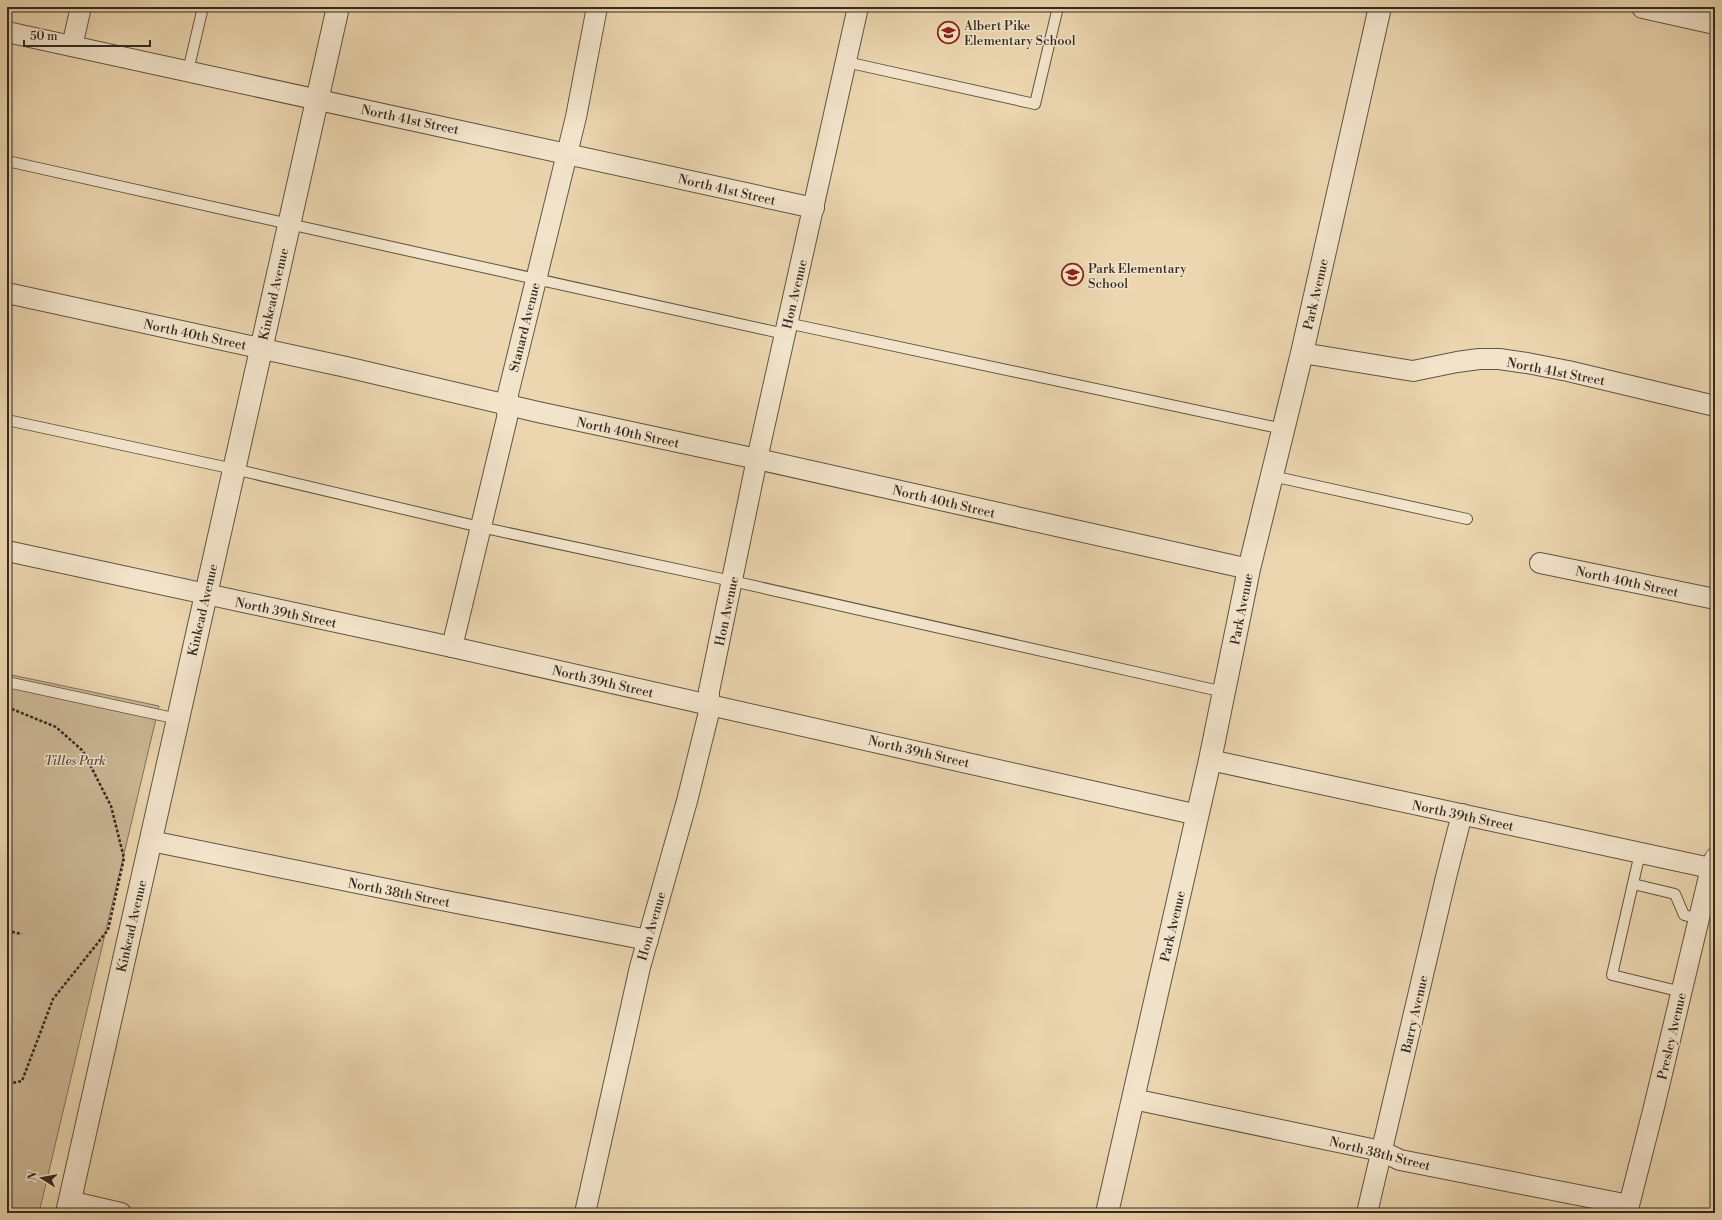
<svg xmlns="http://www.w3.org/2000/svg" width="1722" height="1220" viewBox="0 0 1722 1220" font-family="'Libre Bodoni',serif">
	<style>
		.green { fill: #ccb997; stroke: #80715c }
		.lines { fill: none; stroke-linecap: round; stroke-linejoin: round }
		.service-casing { stroke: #615444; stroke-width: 12 }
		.minor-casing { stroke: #615444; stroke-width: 22 }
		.tertiary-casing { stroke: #615444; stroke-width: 24 }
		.path { stroke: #332921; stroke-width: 2.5; stroke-dasharray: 3 2; stroke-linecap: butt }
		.service { stroke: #f2e4cb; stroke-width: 10 }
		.minor { stroke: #f2e4cb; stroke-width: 20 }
		.tertiary { stroke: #f2e4cb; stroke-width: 22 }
		.labels { text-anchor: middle; stroke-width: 3; stroke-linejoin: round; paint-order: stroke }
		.poi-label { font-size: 13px; fill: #332921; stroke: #f2e4cb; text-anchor: start }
		.street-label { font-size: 13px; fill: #332921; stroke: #f2e4cb }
		.park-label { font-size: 13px; font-style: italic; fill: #594d3e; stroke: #f2e4cb }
	</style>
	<rect width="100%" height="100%" fill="#ebd6af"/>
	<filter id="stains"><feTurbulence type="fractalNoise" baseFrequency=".005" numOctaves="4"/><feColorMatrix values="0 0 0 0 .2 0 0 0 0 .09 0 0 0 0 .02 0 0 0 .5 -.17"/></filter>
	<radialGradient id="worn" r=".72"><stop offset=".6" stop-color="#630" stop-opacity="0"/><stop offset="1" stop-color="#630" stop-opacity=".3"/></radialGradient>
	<path class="green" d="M 7,674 L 159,706 L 39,1213 L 7,1213 Z"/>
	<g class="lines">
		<defs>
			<g id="service">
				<path d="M 846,62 L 1035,104 L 1058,7"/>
				<path d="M 188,71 L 203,7"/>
				<path d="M 7,161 C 267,218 525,278 785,334"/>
				<path d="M 787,323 L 1283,429"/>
				<path d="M 7,420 L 234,469 L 480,527 L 732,581 L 1224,692"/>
				<path d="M 1272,476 L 1467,519"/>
				<path d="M 7,682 L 178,719"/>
				<path d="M 1640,853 L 1612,975 L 1682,992"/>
				<path d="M 1633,884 L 1675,894 L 1684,915 L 1699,919"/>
			</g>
			<g id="minor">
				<path d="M 7,32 L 814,208"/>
				<path d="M 72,46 L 81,7"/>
				<path d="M 7,293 L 346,367 L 538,412 L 757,459 L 1249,569"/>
				<path d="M 1302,353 L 1413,371 L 1457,362 L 1479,359 L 1499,359 L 1527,363 L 1568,371 L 1715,406"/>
				<path d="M 7,551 L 452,647 L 1198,815"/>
				<path d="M 1540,563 L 1715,599"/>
				<path d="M 452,647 L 507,418 L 508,394 L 576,117 L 597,7"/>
				<path d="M 1210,760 L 1715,869"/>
				<path d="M 151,841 L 436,899 L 648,940"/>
				<path d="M 1133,1099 L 1381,1151 L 1400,1160 L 1629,1205"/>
				<path d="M 69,1201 L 121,1213"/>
				<path d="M 585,1213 L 640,967 L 687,801 L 709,712 L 709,691 L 757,459 L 858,7"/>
				<path d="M 1367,1213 L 1446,877 L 1462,814"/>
				<path d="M 1627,1213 L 1654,1107 L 1711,868 L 1715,858"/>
			</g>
			<g id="tertiary">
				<path d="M 1643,7 L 1715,23"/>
				<path d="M 67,1213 L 338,7"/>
				<path d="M 1107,1213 L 1210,760 L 1249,569 L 1302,353 L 1380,7"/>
			</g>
		</defs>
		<use href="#service" class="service-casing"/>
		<use href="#minor" class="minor-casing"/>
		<use href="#tertiary" class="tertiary-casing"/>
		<g class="path">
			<path d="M 7,707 L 56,727 L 83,751 L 111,806 L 124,858 L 108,930 L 53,999 L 22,1081 L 7,1084"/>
			<path d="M 7,931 L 22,934"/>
		</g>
		<use href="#service" class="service"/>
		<use href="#minor" class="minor"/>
		<use href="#tertiary" class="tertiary"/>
	</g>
	<defs>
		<symbol id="school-ring" viewBox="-11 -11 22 22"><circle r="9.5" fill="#f2e4cb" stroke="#8f2418" stroke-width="1.5"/><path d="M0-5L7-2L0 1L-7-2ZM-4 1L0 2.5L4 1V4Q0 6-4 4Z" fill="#8f2418"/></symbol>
	</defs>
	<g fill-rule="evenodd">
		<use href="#school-ring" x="936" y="20" width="25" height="25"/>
		<use href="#school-ring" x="1060" y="262" width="25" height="25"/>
	</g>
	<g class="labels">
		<g class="poi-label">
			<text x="964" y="30">Albert Pike<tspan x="964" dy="15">Elementary School</tspan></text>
			<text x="1088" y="273">Park Elementary<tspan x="1088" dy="15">School</tspan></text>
		</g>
		<g class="street-label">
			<text transform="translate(410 119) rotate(12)" y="5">North 41st Street</text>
			<text transform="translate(727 189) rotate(13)" y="5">North 41st Street</text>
			<text transform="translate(273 294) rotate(-77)" y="5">Kinkead Avenue</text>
			<text transform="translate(794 294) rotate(-77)" y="5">Hon Avenue</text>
			<text transform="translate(1315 294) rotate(-77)" y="5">Park Avenue</text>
			<text transform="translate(524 327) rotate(-76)" y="5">Stanard Avenue</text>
			<text transform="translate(195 334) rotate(12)" y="5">North 40th Street</text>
			<text transform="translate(1556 371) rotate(11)" y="5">North 41st Street</text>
			<text transform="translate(628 432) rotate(12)" y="5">North 40th Street</text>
			<text transform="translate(944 501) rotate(13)" y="5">North 40th Street</text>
			<text transform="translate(1627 581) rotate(12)" y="5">North 40th Street</text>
			<text transform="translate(1241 609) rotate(-79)" y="5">Park Avenue</text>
			<text transform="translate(202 610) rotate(-77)" y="5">Kinkead Avenue</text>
			<text transform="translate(726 611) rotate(-78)" y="5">Hon Avenue</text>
			<text transform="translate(286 612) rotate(12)" y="5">North 39th Street</text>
			<text transform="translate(603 681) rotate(13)" y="5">North 39th Street</text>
			<text transform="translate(919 751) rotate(13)" y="5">North 39th Street</text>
			<text transform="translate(1463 815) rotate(12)" y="5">North 39th Street</text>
			<text transform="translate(399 892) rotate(11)" y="5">North 38th Street</text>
			<text transform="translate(131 926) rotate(-77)" y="5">Kinkead Avenue</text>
			<text transform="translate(651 926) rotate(-74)" y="5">Hon Avenue</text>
			<text transform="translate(1172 926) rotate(-77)" y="5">Park Avenue</text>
			<text transform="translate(1414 1014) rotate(-77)" y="5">Barry Avenue</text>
			<text transform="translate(1671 1036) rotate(-77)" y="5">Presley Avenue</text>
			<text transform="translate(1380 1153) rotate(14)" y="5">North 38th Street</text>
		</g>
		<g class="park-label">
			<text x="75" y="765">Tilles Park</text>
		</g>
	</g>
	<rect width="1722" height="1220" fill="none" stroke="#ebd6af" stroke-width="24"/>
	<rect x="8" y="8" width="1706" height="1204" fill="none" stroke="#332921" stroke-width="2"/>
	<rect x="12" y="12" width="1698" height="1196" fill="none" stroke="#332921"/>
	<g transform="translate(42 1178) rotate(281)" stroke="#f2e4cb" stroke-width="3" paint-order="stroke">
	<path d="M0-3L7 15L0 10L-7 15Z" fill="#332921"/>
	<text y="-6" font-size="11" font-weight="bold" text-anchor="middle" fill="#332921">N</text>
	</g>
	<path d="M24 40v6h126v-6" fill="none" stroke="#332921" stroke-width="2"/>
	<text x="30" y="40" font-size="12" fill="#332921" stroke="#f2e4cb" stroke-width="3" paint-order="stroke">50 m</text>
	<rect width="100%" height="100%" filter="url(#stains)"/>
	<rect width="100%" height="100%" fill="url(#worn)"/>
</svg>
